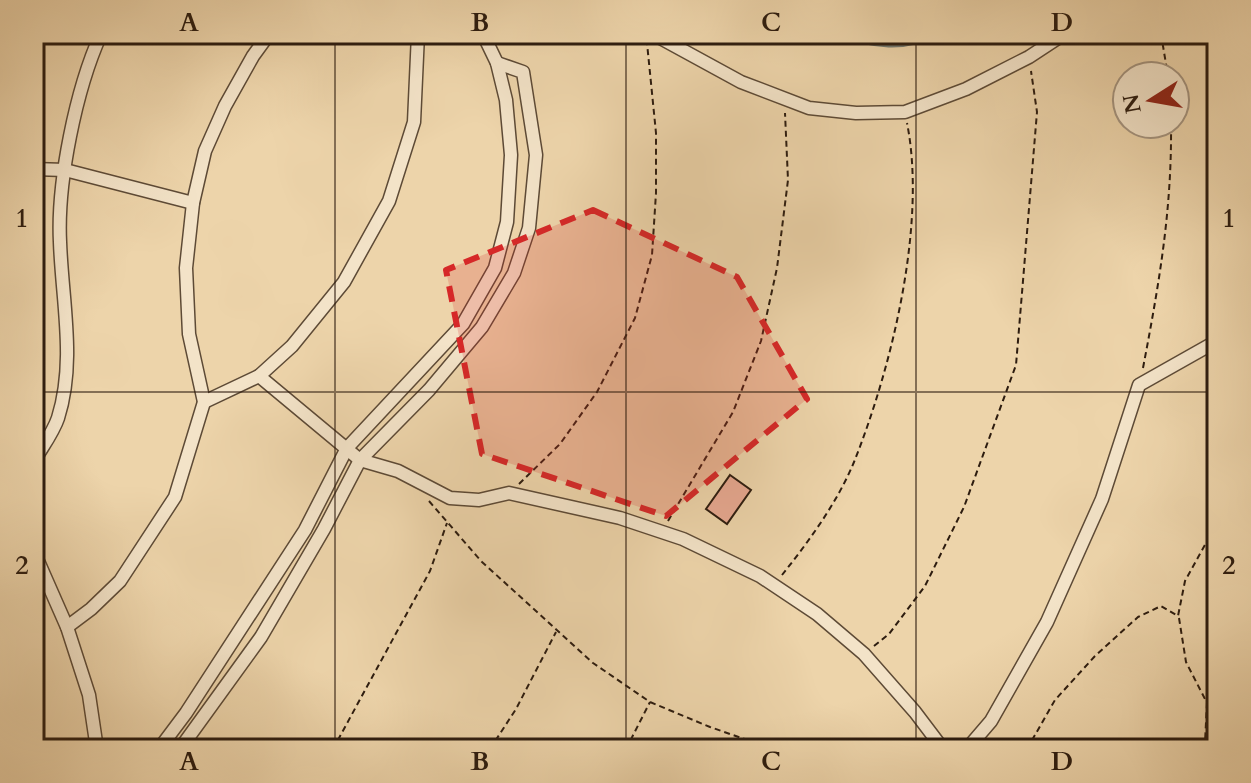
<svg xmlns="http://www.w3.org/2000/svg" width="1251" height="783" viewBox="0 0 1251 783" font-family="Cardo,serif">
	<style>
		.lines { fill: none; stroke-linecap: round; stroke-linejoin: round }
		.stream { stroke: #707871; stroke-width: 3 }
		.building { fill: #e8a992; stroke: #2d1c0f; stroke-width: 2 }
		.street-casing { stroke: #5d4a36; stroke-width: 15 }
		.path { stroke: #2d1c0f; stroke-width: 2; stroke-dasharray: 6 4; stroke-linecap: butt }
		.street { stroke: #f3e3c8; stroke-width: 12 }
		.marked { fill: #d62828; fill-opacity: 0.2; stroke: #d62828; stroke-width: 6; stroke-dasharray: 16 10; stroke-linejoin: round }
		.grid { fill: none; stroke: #2d1c0f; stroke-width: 2; stroke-opacity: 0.55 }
		.neatline { fill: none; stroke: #2d1c0f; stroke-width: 3 }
		.grid-label { font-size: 26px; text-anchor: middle; font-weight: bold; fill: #2d1c0f }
	</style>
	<rect width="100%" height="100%" fill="#edd4aa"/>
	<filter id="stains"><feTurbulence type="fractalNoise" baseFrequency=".0025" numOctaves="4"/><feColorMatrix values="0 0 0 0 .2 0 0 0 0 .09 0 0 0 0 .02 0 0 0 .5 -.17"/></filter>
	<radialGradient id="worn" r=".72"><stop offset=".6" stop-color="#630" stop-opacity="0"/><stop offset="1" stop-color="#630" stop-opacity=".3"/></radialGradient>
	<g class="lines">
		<path class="stream" d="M 838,34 C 870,48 907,52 939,34"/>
	</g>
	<path class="building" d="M 730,475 L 751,490 L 727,524 L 706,509 Z"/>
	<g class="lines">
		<defs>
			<g id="street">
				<path d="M 653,34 L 741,82 L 809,108 L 856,113 L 905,112 L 966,89 L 1029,57 L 1064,34"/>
				<path d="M 34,169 L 65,170 L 193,203"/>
				<path d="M 259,376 L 360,460 L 398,471 L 450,498 L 479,500 L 509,493 L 620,518 L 683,539 L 760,576 L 817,614 L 864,654 L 915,712 L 943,749"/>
				<path d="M 204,402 L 259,376 L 292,346 L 344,282 L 389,201 L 414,122 L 418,34"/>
				<path d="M 34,461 C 42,447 53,433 58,418 C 76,361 62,301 60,242 C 57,182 76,89 101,34"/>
				<path d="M 34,552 L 67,627 L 89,695 L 97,749"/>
				<path d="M 67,627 L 91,609 L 120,581 L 175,497 L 204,402 L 189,334 L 186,268 L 193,203 L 205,151 L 225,106 L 253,56 L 269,34"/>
				<path d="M 159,749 L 186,713 L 305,530 L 347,448 L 463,324 L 495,268 L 507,222 L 511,155 L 506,100 L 497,63 L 483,34"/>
				<path d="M 180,749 L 261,637 L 324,529 L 360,460 L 429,390 L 482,327 L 514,273 L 529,228 L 536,155 L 523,72 L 497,63"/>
				<path d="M 967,749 L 991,721 L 1047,622 L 1102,499 L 1139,385 L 1217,341"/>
			</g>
		</defs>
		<use href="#street" class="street-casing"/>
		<g class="path">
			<path d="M 1161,34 L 1168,76"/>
			<path d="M 1143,368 C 1159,284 1172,210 1171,124"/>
			<path d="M 519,484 L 560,444 L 597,392 L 635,318 L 652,255 L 656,193 L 656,133 L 647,43"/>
			<path d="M 429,501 L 481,561 L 593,663 L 650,702 L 710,727 L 773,749"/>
			<path d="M 668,521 L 733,412 L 761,341 L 777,268 L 788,180 L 785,113"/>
			<path d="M 782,575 C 809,541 837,503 854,462 C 892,367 927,223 907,123"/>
			<path d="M 1179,618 L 1186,662 L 1207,703 L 1205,742 L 1200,749"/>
			<path d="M 874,646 L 889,634 L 925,586 L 964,507 L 1016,365 L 1037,112 L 1031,71"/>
			<path d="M 1207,743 L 1216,749"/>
			<path d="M 333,749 L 430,571 L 447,523"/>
			<path d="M 490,749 L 516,709 L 556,632"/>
			<path d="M 626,749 L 650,702"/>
			<path d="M 1027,749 L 1055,700 L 1095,656 L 1138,617 L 1161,606 L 1178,616 L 1185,581 L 1217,523"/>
		</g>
		<use href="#street" class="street"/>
	</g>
	<path class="marked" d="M 593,210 L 737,277 L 807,399 L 666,516 L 482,454 L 446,270 Z"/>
	<path class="grid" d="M 335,34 L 335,749M 626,34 L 626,749M 916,34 L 916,749M 34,392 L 1217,392"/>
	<rect width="1251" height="783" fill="none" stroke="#edd4aa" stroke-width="88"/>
	<g transform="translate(1151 100) rotate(259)"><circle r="38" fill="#f3e3c8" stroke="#a4937e" stroke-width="2"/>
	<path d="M0-6L14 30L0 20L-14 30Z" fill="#8f2418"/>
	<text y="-12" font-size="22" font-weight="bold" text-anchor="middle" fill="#2d1c0f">N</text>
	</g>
	<rect x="44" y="44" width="1163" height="695" class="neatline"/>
	<g class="grid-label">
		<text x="189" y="31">A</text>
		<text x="480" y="31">B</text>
		<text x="771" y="31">C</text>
		<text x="1062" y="31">D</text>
		<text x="22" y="227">1</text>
		<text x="1229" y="227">1</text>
		<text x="22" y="574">2</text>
		<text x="1229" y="574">2</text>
		<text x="189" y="770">A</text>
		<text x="480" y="770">B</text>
		<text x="771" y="770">C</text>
		<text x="1062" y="770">D</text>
	</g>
	<rect width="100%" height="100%" filter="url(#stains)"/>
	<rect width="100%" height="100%" fill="url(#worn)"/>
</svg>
